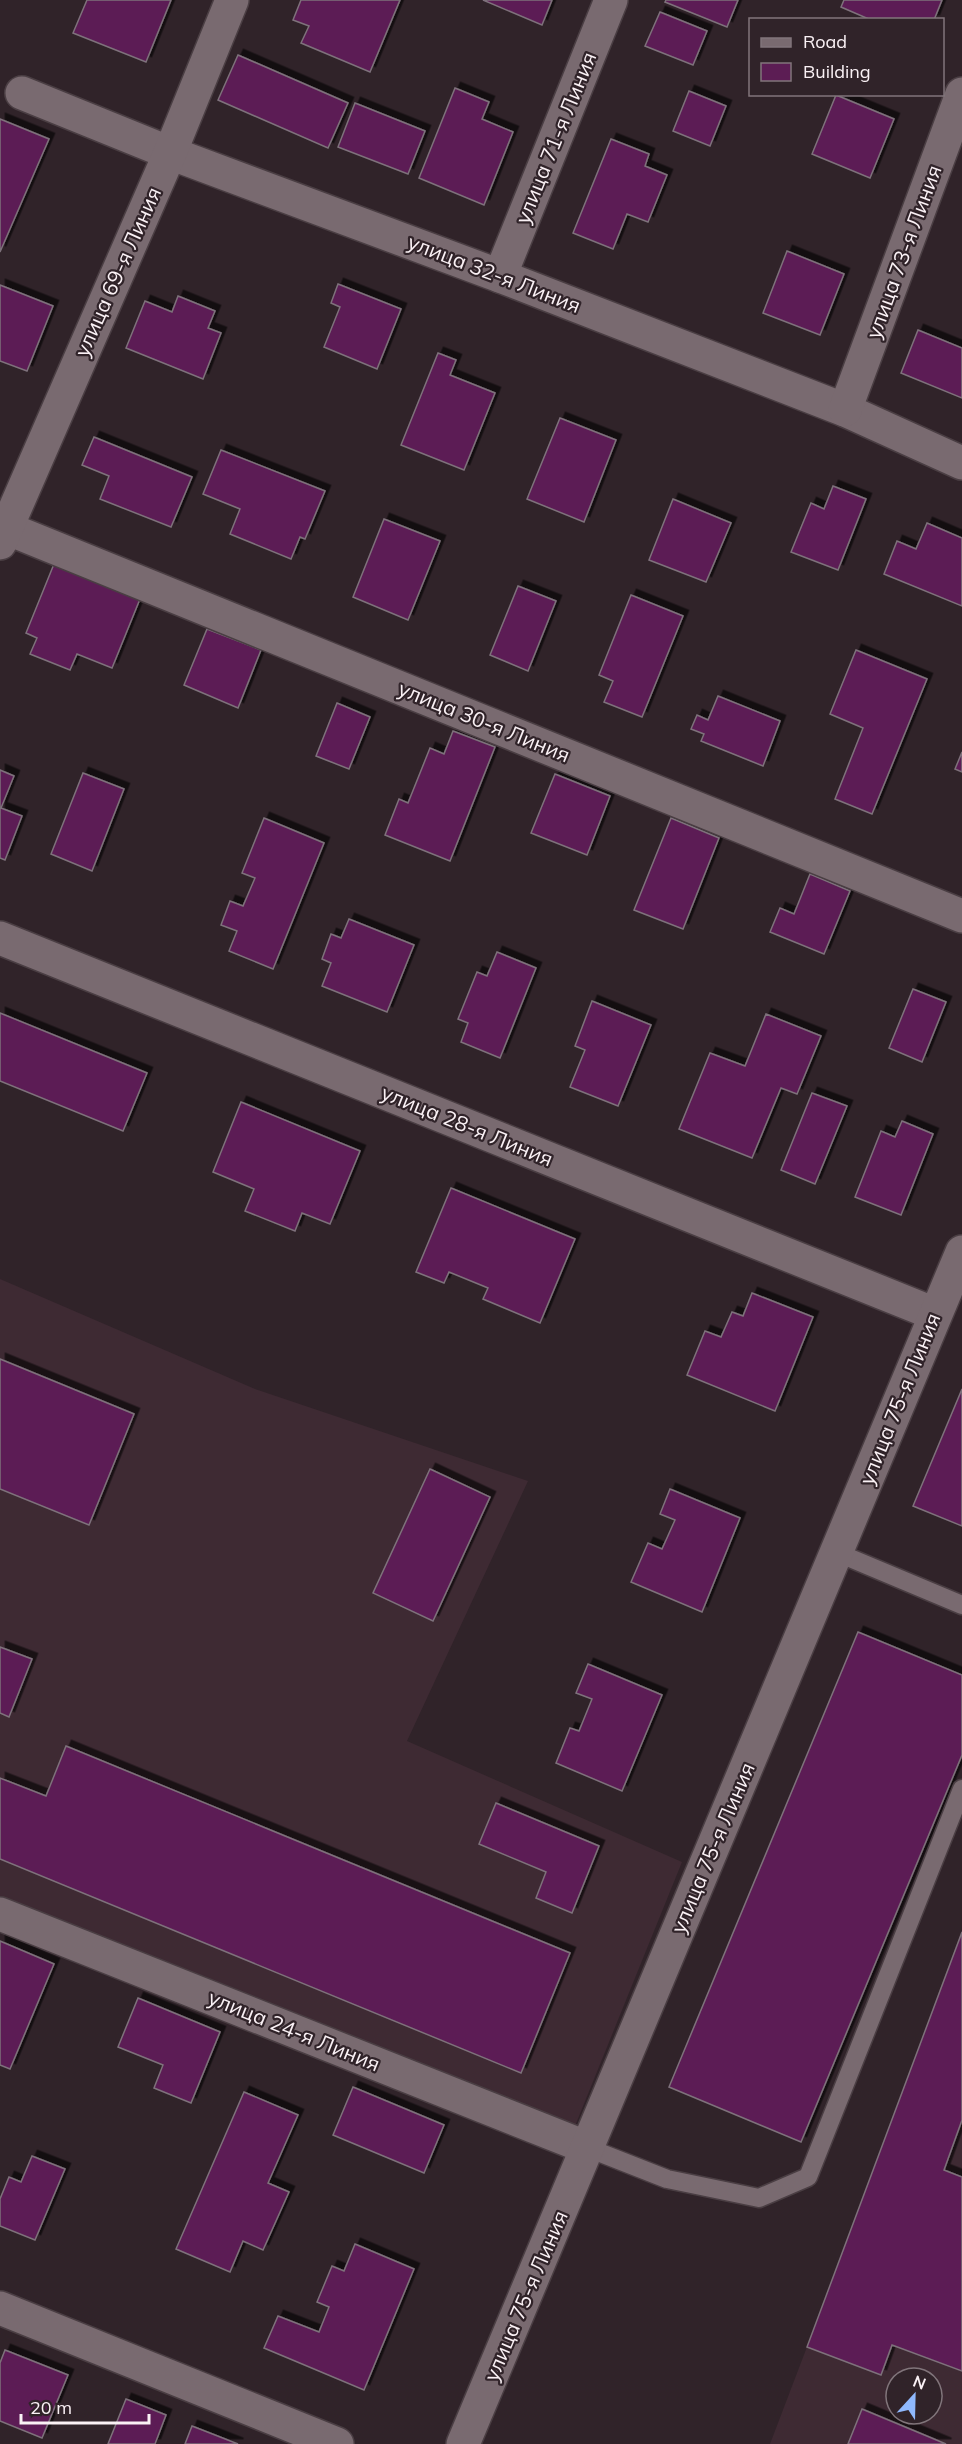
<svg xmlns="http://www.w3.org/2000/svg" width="962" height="2444" viewBox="0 0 962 2444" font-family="Mulish,sans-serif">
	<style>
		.built { fill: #3e2a33; fill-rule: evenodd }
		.building { fill: #5c1d54; stroke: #7e717b; stroke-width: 1.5; filter: url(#shadow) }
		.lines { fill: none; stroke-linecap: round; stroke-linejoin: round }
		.service-casing { stroke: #4a3e43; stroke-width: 21 }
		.minor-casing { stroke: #4a3e43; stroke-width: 36 }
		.service { stroke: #796a70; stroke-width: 18 }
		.minor { stroke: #796a70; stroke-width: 33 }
		.labels { text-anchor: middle; stroke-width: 4.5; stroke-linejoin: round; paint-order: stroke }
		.street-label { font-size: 21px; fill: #faf1f5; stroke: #302329 }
	</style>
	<defs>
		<filter id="shadow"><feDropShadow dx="5.5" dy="-5.5" stdDeviation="0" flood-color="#0009"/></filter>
	</defs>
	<rect width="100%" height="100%" fill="#302329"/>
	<g class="built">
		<path d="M 0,1279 L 255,1389 L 528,1481 L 407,1741 L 682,1862 L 575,2126 L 0,1899 Z"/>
		<path d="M 962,1930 L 962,2444 L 770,2444 L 834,2276 ZM 896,2378 L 932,2378 L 932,2414 L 896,2414 Z"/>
	</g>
	<g class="building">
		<path d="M 87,0 L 171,0 L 146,62 L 73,33 Z"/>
		<path d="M 301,0 L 400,0 L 370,72 L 301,43 L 309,26 L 293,20 Z"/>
		<path d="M 483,0 L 552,0 L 542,25 Z"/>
		<path d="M 666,0 L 738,0 L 727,27 L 665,2 Z"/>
		<path d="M 844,0 L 942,0 L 934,20 L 871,20 L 841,7 Z"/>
		<path d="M 660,12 L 707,31 L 693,65 L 645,46 Z"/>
		<path d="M 238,55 L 348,103 L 328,148 L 218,100 Z"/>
		<path d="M 455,88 L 489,102 L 482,119 L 513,132 L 484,205 L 419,178 Z"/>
		<path d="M 689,91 L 726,106 L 710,146 L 673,131 Z"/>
		<path d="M 836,95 L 894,119 L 870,178 L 812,154 Z"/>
		<path d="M 355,103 L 425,131 L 408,174 L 338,147 Z"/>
		<path d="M 0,119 L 49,139 L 0,252 Z"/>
		<path d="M 611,139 L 649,154 L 645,166 L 667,175 L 648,222 L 627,214 L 613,249 L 573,233 Z"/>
		<path d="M 787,251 L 844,274 L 820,335 L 763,313 Z"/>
		<path d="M 338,284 L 401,309 L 377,369 L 324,347 L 340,307 L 331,303 Z"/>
		<path d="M 0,285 L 53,306 L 27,371 L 0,361 Z"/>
		<path d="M 178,296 L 215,311 L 208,328 L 221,333 L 203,379 L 126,348 L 145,301 L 172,312 Z"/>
		<path d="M 918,330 L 962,348 L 962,398 L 901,373 Z"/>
		<path d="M 438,353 L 456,360 L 450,375 L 495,393 L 464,470 L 401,445 Z"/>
		<path d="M 560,418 L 616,440 L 584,522 L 527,499 Z"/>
		<path d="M 94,437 L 192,477 L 171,527 L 100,499 L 109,476 L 82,465 Z"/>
		<path d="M 221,450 L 325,491 L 305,539 L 300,537 L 291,559 L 230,534 L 240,509 L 203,494 Z"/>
		<path d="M 833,486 L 866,499 L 838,570 L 791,552 L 811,503 L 824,509 Z"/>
		<path d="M 673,499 L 731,523 L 706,582 L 649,560 Z"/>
		<path d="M 384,519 L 440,541 L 408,620 L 353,597 Z"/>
		<path d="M 927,523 L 962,538 L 962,606 L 884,574 L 897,541 L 916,549 Z"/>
		<path d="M 54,564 L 140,599 L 112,668 L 77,654 L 70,670 L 30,654 L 37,638 L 26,633 Z"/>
		<path d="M 518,586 L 556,601 L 528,671 L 490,655 Z"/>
		<path d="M 631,595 L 683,616 L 642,717 L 604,702 L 613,681 L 599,675 Z"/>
		<path d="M 207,629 L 261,650 L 238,708 L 184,685 Z"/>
		<path d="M 856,650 L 927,679 L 872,814 L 835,799 L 863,728 L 830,714 Z"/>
		<path d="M 718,696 L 780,721 L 763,766 L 701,741 L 704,734 L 691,729 L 697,715 L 708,720 Z"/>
		<path d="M 337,703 L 370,717 L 349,769 L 316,756 Z"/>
		<path d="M 453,731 L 495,747 L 450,861 L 385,835 L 399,799 L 408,803 L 430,748 L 444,754 Z"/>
		<path d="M 962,752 L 962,772 L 955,769 Z"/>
		<path d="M 0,770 L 14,776 L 1,808 L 22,816 L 5,860 L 0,858 Z"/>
		<path d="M 83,773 L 124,789 L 92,871 L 51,854 Z"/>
		<path d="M 555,774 L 610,796 L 587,855 L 531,833 Z"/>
		<path d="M 264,818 L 324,843 L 273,969 L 229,951 L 237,931 L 221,925 L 230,901 L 243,906 L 255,878 L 242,873 Z"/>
		<path d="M 671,818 L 719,838 L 683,929 L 634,910 Z"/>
		<path d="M 810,874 L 850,891 L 824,954 L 770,932 L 780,908 L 794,914 Z"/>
		<path d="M 349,919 L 414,945 L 387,1012 L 322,986 L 331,963 L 322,959 L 331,934 L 341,938 Z"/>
		<path d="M 497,952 L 536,968 L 500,1058 L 461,1042 L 468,1023 L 458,1019 L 477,972 L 487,976 Z"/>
		<path d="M 913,989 L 946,1002 L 922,1062 L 889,1048 Z"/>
		<path d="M 592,1001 L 651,1025 L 618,1106 L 570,1087 L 585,1050 L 575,1046 Z"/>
		<path d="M 0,1013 L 147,1073 L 123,1131 L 0,1081 Z"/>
		<path d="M 766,1014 L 821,1036 L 797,1094 L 781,1088 L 752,1158 L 679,1129 L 710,1053 L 745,1066 Z"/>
		<path d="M 812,1093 L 847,1106 L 815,1184 L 781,1170 Z"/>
		<path d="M 241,1102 L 360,1151 L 330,1224 L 302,1213 L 295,1231 L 245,1211 L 254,1189 L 213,1172 Z"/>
		<path d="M 902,1121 L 933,1134 L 901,1215 L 855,1197 L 881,1131 L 895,1137 Z"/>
		<path d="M 451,1188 L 575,1239 L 540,1323 L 483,1299 L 488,1288 L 449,1272 L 444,1283 L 416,1272 Z"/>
		<path d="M 752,1293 L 813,1317 L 775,1411 L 687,1375 L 705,1331 L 721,1337 L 732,1312 L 743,1316 Z"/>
		<path d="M 0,1359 L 134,1414 L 89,1525 L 0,1489 Z"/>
		<path d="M 962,1389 L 962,1526 L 913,1506 Z"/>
		<path d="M 430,1469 L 490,1497 L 433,1621 L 373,1593 Z"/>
		<path d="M 670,1489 L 740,1518 L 702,1612 L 631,1582 L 648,1543 L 662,1549 L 675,1520 L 660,1514 Z"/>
		<path d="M 858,1632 L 962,1675 L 962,1755 L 801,2142 L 669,2087 Z"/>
		<path d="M 0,1647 L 32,1659 L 9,1717 L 0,1713 Z"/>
		<path d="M 588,1664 L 662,1695 L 622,1791 L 556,1763 L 570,1728 L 579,1731 L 592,1699 L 576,1693 Z"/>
		<path d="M 66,1746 L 570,1953 L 521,2073 L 0,1859 L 0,1778 L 46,1796 Z"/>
		<path d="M 496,1803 L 599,1846 L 572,1913 L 536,1898 L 546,1872 L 479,1844 Z"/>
		<path d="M 962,1932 L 962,2120 L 944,2170 L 962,2177 L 962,2371 L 892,2345 L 881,2375 L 807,2347 Z"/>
		<path d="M 0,1941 L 54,1964 L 10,2069 L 0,2065 Z"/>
		<path d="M 138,1998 L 220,2032 L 191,2103 L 154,2088 L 163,2065 L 118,2047 Z"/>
		<path d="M 353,2087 L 444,2125 L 424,2173 L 333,2135 Z"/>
		<path d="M 244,2092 L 298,2115 L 268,2183 L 289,2192 L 263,2250 L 243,2241 L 230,2272 L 176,2249 Z"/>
		<path d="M 32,2156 L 65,2169 L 35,2240 L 0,2226 L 0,2199 L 9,2177 L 21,2182 Z"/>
		<path d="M 355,2244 L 414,2269 L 364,2390 L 264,2348 L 278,2316 L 319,2332 L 329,2307 L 317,2302 L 332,2266 L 344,2271 Z"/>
		<path d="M 5,2350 L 68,2375 L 42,2438 L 0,2421 L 0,2363 Z"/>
		<path d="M 126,2399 L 166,2415 L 155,2444 L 108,2444 Z"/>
		<path d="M 862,2409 L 946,2444 L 848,2444 Z"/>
		<path d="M 192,2426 L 238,2444 L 185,2444 Z"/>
	</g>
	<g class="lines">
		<defs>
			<g id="service">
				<path d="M 838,1553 L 962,1605"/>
				<path d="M 588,2148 L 667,2179 L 759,2198 L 808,2177 L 962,1789"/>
			</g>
			<g id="minor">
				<path d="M 22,93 L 170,153 L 500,276 L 845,410 L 962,463"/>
				<path d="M 500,276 L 611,0"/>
				<path d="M 845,410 L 962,94"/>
				<path d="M 6,528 L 962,916"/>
				<path d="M 0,543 L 170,153 L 232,0"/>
				<path d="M 0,938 L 935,1314"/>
				<path d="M 0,1914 L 588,2148"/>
				<path d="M 0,2308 L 337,2444"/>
				<path d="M 463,2444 L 962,1252"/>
			</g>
		</defs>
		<use href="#service" class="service-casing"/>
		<use href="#minor" class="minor-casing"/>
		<use href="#service" class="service"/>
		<use href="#minor" class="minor"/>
	</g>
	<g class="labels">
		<g class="street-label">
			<text transform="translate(556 138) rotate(-68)" y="7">улица 71-я Линия</text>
			<text transform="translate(904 252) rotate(-70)" y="7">улица 73-я Линия</text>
			<text transform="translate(118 272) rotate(-66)" y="7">улица 69-я Линия</text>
			<text transform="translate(494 274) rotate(21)" y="7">улица 32-я Линия</text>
			<text transform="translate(484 722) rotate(22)" y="7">улица 30-я Линия</text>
			<text transform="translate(467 1126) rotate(22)" y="7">улица 28-я Линия</text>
			<text transform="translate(900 1399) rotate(-68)" y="7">улица 75-я Линия</text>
			<text transform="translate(713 1848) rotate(-67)" y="7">улица 75-я Линия</text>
			<text transform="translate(294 2031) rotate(22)" y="7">улица 24-я Линия</text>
			<text transform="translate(526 2296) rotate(-67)" y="7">улица 75-я Линия</text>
		</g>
	</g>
	<rect x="749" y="18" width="195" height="78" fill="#302329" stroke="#81757b" stroke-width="1.5"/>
	<rect x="761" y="38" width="30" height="9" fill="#796a70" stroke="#81757b" stroke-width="1.5"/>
	<text x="803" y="48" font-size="18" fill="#faf1f5">Road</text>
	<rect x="761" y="63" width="30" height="18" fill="#5c1d54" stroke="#81757b" stroke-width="1.5"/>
	<text x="803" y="78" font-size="18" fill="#faf1f5">Building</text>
	<g transform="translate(914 2396) rotate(22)"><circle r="28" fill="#302329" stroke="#81757b" stroke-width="1.5"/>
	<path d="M0-4.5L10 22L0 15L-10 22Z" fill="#8fb8fd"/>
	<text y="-9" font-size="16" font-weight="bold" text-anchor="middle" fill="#faf1f5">N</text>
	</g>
	<path d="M21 2414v9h128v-9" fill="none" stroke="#faf1f5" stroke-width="3"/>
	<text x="30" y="2414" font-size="18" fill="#faf1f5" stroke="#302329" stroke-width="4.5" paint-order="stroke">20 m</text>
</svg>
